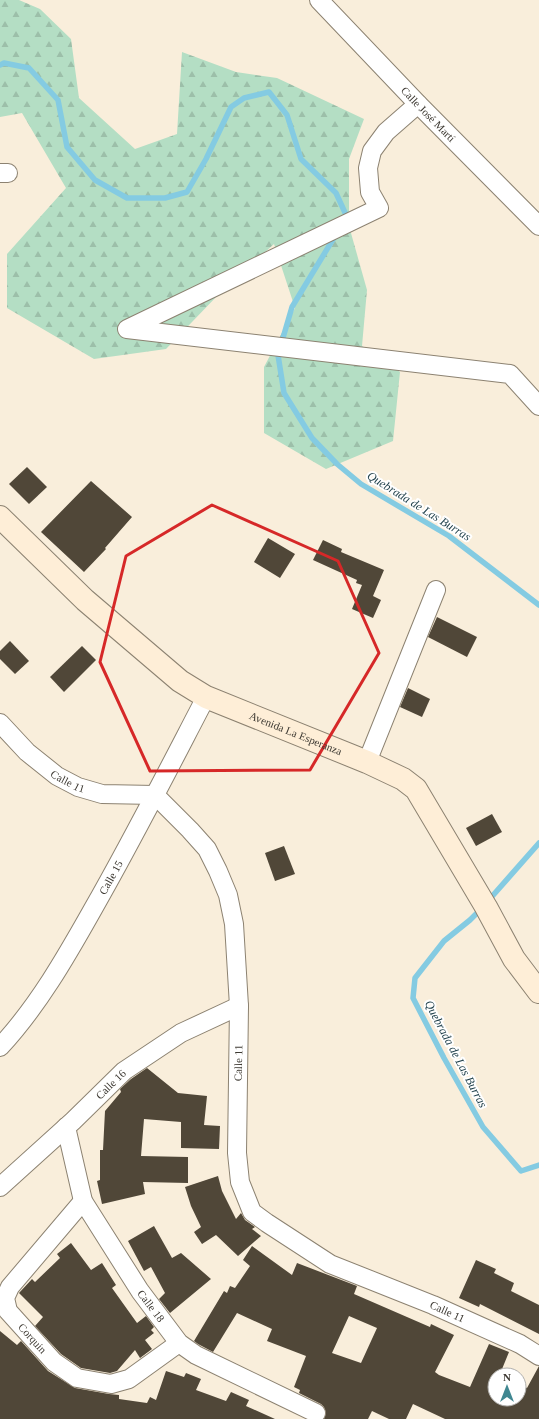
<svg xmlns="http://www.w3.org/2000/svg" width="539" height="1419" viewBox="0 0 539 1419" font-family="'Times New Roman',serif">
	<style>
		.forest { fill: url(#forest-firs) }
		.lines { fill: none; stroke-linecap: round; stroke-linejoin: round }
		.stream { stroke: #84cbe2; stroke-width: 5.5 }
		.building { fill: #504738; fill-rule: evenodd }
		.street-casing { stroke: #8c8271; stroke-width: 20 }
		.secondary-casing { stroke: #8c8271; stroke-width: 24 }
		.street { stroke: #fff; stroke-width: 18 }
		.secondary { stroke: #feeed7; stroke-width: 22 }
		.marked { fill: none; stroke: #d62828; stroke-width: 3; stroke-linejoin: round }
		.labels { text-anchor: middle; stroke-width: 4; stroke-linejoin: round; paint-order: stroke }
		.street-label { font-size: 11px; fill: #3d3932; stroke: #fff }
		.water-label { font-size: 12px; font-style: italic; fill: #1b3c47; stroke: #fff }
	</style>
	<defs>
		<pattern id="forest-firs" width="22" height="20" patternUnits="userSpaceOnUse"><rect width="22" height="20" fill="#b4dec4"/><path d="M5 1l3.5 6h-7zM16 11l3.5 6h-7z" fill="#9cbfa9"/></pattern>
	</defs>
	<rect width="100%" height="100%" fill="#f9eedb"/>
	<path class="forest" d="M 0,0 L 19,0 L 40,9 L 71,39 L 79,98 L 135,149 L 177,134 L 182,52 L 236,72 L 277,78 L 364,119 L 349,159 L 349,226 L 367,290 L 362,346 L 400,372 L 393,441 L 326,469 L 264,433 L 264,367 L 295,308 L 274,244 L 218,295 L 166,349 L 94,359 L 7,308 L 7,254 L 66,188 L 22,113 L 0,117 Z"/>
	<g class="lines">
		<g class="stream">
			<path d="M 0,65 L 4,63 L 29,68 L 58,100 L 67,147 L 95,180 L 127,198 L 165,198 L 187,192 L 206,159 L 231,107 L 244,98 L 269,92 L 287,115 L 301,159 L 336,193 L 347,217 L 345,220"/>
			<path d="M 335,236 L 292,307 L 278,355 L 284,393 L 312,438 L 337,464 L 361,484 L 449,536 L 539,605"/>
			<path d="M 488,901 L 539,843"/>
			<path d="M 481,909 L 470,920 L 444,941 L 415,978 L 413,998 L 444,1058 L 483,1127 L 521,1171 L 539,1165"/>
		</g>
	</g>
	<g class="building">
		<path d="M 27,467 L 47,487 L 29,504 L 9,484 Z"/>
		<path d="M 91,481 L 132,517 L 105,548 L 106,549 L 84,572 L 41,532 Z"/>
		<path d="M 268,538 L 295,554 L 280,578 L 254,562 Z"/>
		<path d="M 323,540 L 342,549 L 341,552 L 384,570 L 373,596 L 381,600 L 373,618 L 352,609 L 362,585 L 356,583 L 357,580 L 313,560 Z"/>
		<path d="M 437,617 L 477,637 L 467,657 L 428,637 Z"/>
		<path d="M 10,641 L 29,661 L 15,674 L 0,659 L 0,651 Z"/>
		<path d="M 82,646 L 96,660 L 64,692 L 50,677 Z"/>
		<path d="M 408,688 L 430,699 L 422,717 L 400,707 Z"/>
		<path d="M 492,814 L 502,832 L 476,846 L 466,828 Z"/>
		<path d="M 284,846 L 295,874 L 275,881 L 265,853 Z"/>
		<path d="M 147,1068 L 178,1093 L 207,1096 L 204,1125 L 220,1126 L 219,1149 L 181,1148 L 181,1122 L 144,1119 L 141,1156 L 188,1157 L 188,1183 L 143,1182 L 145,1194 L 102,1204 L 97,1181 L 100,1180 L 100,1150 L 103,1150 L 105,1111 L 121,1092 L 120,1089 L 131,1079 Z"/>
		<path d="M 218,1176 L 222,1191 L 236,1219 L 241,1213 L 245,1220 L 255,1227 L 252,1229 L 261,1236 L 238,1256 L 216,1235 L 202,1244 L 194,1232 L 201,1227 L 191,1206 L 185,1187 Z"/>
		<path d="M 154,1226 L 172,1258 L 181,1253 L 211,1279 L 170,1313 L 159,1299 L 165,1293 L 151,1267 L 144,1271 L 128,1241 Z"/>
		<path d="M 71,1243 L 91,1270 L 102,1263 L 116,1285 L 112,1288 L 137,1323 L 146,1316 L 154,1327 L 151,1330 L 154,1333 L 145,1340 L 152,1349 L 140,1358 L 135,1350 L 117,1371 L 110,1373 L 81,1368 L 61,1354 L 35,1326 L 43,1317 L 19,1293 L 32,1279 L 35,1282 L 60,1258 L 57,1254 Z"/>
		<path d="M 252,1246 L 292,1275 L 297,1263 L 357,1286 L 354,1294 L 430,1327 L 431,1324 L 454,1335 L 435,1372 L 439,1375 L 470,1387 L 489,1344 L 509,1352 L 500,1374 L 501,1375 L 495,1375 L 495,1399 L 519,1399 L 519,1384 L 527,1388 L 539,1366 L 539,1419 L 445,1419 L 413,1404 L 406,1419 L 389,1419 L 372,1411 L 368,1419 L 324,1419 L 326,1413 L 324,1407 L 321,1404 L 299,1393 L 300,1390 L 294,1387 L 306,1356 L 267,1341 L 272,1329 L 237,1313 L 213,1352 L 198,1344 L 194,1341 L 224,1291 L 227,1293 L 230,1286 L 235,1288 L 250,1266 L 243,1260 ZM 349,1316 L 377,1328 L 361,1363 L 332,1353 Z"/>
		<path d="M 476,1260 L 496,1269 L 494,1273 L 514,1283 L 511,1291 L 539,1305 L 539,1334 L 480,1304 L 479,1307 L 459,1298 Z"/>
		<path d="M 0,1331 L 17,1345 L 21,1341 L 48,1371 L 75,1388 L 109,1394 L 119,1395 L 119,1399 L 147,1403 L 150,1397 L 156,1400 L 166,1371 L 184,1377 L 186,1373 L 201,1379 L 196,1390 L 226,1401 L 231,1392 L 249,1400 L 246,1406 L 275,1419 L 0,1419 Z"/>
	</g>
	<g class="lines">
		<defs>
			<g id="street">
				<path id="s1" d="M 319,0 L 418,104 L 539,226"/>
				<path d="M 418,104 L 386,132 L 372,151 L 368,168 L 370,192 L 379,208 L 127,329 L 510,374 L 539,406"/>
				<path d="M 0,173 L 8,173"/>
				<path id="s2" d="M 0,723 L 27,752 L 57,776 L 78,787 L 102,794 L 155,795 L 190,830 L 207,849 L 218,871 L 228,895 L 234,924 L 239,1006 L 237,1153 L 240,1182 L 252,1212 L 267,1223 L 330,1264 L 433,1305 L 520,1344 L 539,1356"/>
				<path d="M 367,762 L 436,590"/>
				<path id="s3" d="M 0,1047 C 38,1006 66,957 93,909 C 133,839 169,768 206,697"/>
				<path id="s4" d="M 66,1127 L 83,1201 L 140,1291 L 179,1343 L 196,1355 L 316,1413"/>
				<path id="s5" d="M 0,1187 L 73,1121 L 124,1071 L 181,1033 L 239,1006"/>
				<path id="s6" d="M 83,1201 L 10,1287 L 5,1298 L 8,1311 L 54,1362 L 77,1378 L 111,1384 L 129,1379 L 179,1343"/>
			</g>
			<g id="secondary">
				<path id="s7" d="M 0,517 L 85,600 L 180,681 L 206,697 L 367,762 L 403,779 L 416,789 L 486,907 L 514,959 L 539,992"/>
			</g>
		</defs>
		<use href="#street" class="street-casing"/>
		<use href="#secondary" class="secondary-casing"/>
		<use href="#street" class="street"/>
		<use href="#secondary" class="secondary"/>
	</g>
	<path class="marked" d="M 212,505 L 338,561 L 379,653 L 310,770 L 150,771 L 100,662 L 126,556 Z"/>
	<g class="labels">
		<g class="street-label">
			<text dy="4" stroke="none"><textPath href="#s1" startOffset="158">Calle José Martí</textPath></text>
			<text dy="4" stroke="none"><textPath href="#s7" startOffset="371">Avenida La Esperanza</textPath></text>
			<text dy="4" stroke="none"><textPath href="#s2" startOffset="90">Calle 11</textPath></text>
			<text dy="4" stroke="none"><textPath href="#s3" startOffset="203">Calle 15</textPath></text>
			<text transform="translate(238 1063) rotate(-89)" y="4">Calle 11</text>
			<text dy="4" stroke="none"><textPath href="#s5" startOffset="151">Calle 16</textPath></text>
			<text dy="4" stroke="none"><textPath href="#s4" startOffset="201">Calle 18</textPath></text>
			<text dy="4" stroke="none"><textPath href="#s2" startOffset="846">Calle 11</textPath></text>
			<text dy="4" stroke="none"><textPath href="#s6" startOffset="175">Corquin</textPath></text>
		</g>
		<g class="water-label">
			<text transform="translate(419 506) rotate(32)" y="4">Quebrada de Las Burras</text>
			<text transform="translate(456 1054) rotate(62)" y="4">Quebrada de Las Burras</text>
		</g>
	</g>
	<g transform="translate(507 1387)"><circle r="19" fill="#ffffff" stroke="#b1b0ad"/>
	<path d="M0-3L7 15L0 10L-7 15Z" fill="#408791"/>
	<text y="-6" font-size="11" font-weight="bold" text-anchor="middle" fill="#3d3932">N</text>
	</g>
</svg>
